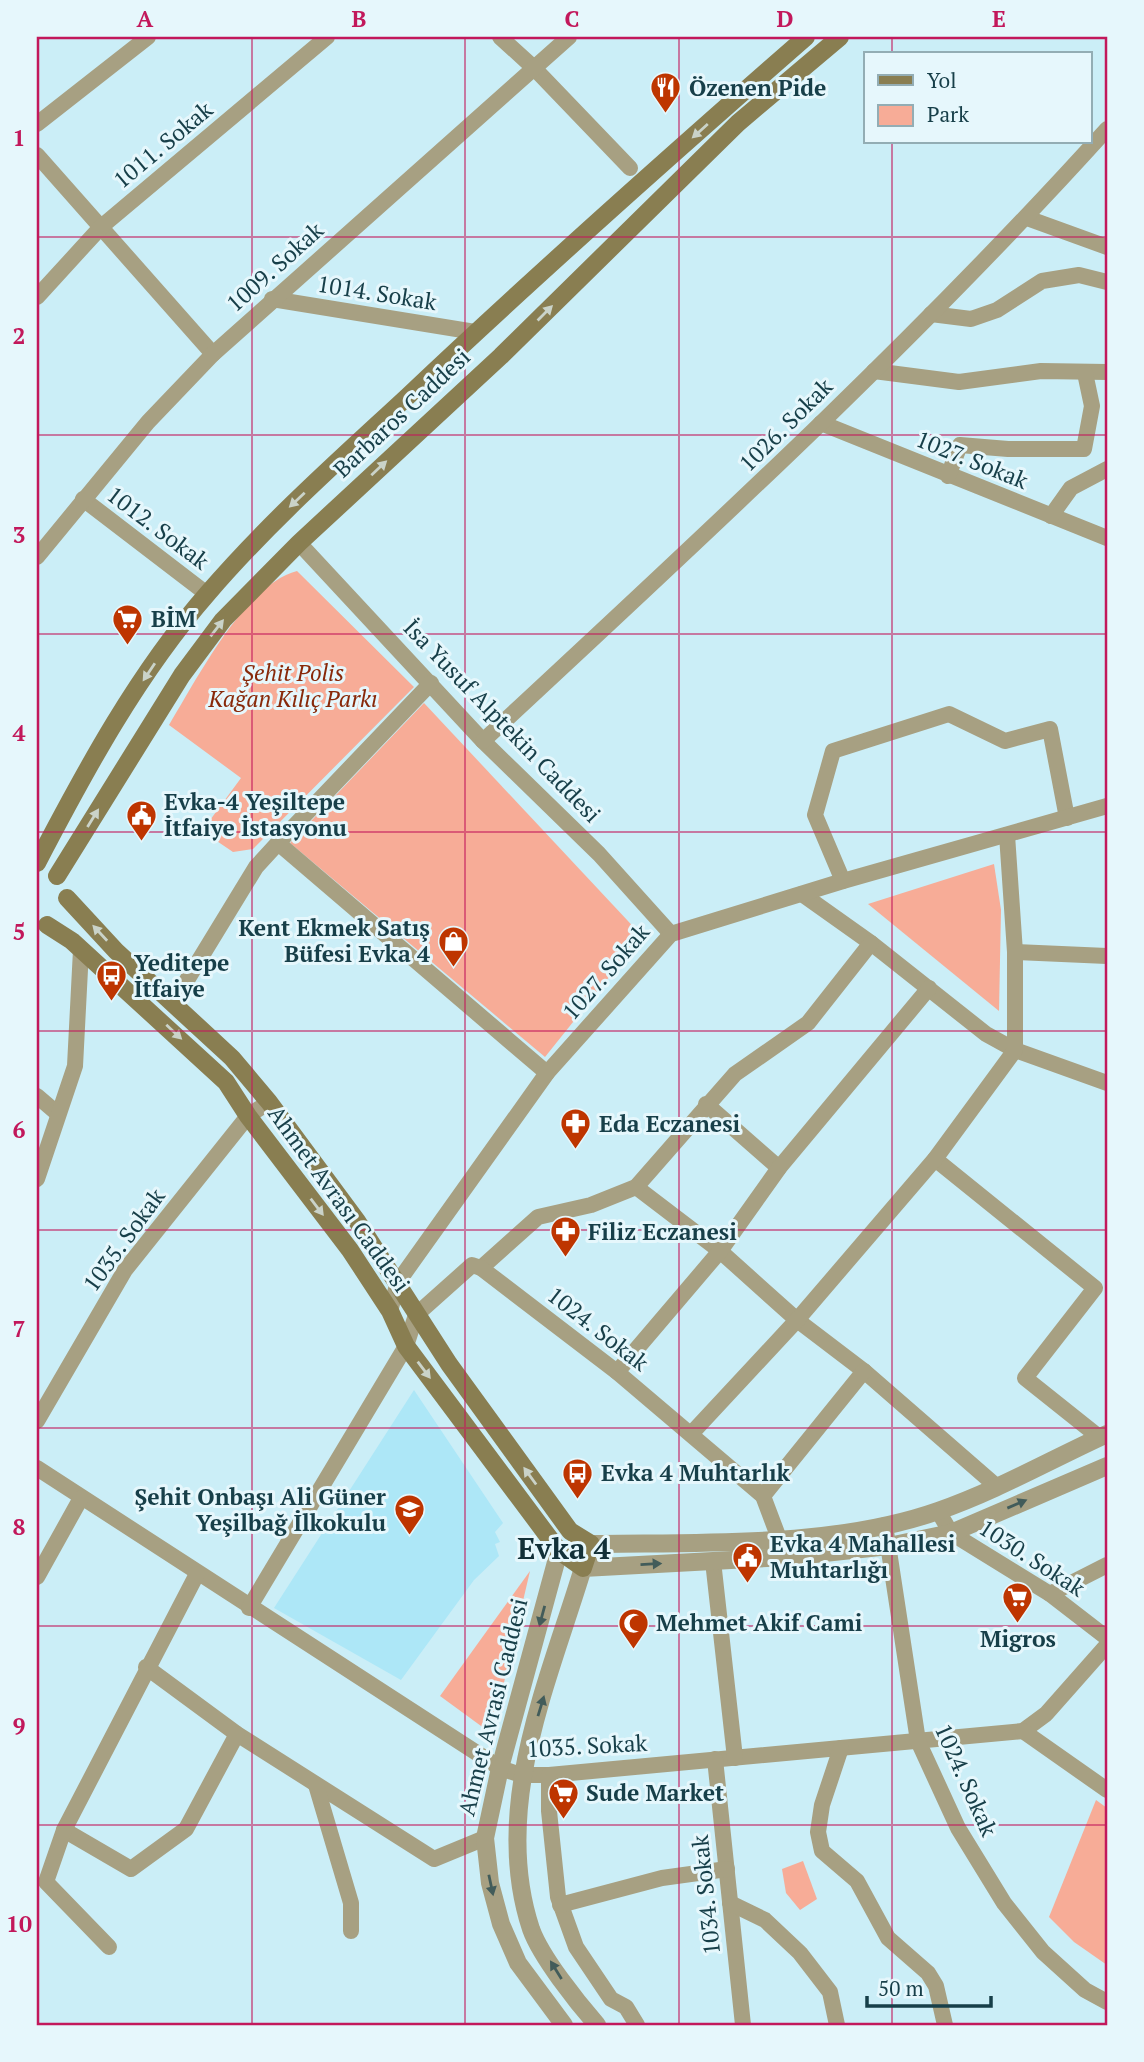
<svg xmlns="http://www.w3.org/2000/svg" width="1144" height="2062" viewBox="0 0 1144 2062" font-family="'PT Serif',serif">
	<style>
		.built { fill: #ade7f7 }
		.green { fill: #f7ac97 }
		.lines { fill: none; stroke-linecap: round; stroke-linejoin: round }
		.minor { stroke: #a7a082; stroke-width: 16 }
		.tertiary { stroke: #a7a082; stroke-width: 18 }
		.secondary { stroke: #897e51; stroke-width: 18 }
		.oneway { fill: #cad3c9 }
		.oneway2 { fill: #425c5a }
		.grid { fill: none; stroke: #c2185b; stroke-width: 2; stroke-opacity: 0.55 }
		.labels { text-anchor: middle; stroke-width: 6; stroke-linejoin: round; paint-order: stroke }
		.poi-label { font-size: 23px; font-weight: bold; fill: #173f49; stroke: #e6f7fc; text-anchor: start }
		.street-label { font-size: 23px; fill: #173f49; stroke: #e6f7fc }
		.park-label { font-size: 23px; font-style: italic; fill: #88290a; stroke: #e6f7fc }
		.district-label { font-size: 30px; font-weight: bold; fill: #123038; stroke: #e6f7fc }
		.neatline { fill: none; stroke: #c2185b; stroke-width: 2.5 }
		.grid-label { font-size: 23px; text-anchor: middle; font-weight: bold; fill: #c2185b }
	</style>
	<rect width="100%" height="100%" fill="#cbeef7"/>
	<path class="built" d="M 414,1390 L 503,1523 L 495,1532 L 500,1542 L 495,1544 L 499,1556 L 474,1580 L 401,1680 L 274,1608 Z"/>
	<g class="green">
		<path d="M 297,571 L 414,687 L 253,849 L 233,852 L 202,831 L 241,778 L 169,725 C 196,681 245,584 297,571 Z"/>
		<path d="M 424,703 L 642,936 L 545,1057 L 290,843 Z"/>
		<path d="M 994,864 L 1001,910 L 999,1011 L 868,904 Z"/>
		<path d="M 530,1571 L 492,1734 L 440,1696 Z"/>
		<path d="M 1096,1800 L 1107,1808 L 1107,1965 L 1074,1942 L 1049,1917 Z"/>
		<path d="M 803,1861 L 817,1899 L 800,1910 L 786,1893 L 782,1869 Z"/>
	</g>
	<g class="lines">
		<g class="minor">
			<path d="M 500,37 L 534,68 L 630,168"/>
			<path d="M 37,124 L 148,37"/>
			<path d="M 37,155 L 213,354"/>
			<path d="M 1027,218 L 1107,247"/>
			<path d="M 37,297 L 101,227 L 327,37"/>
			<path d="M 272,299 L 475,332"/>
			<path d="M 931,314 L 971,319 L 997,310 L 1042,281 L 1079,275 L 1107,282"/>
			<path d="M 874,371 L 959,382 L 1041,371 L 1107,372"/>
			<path d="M 821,423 L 1107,538"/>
			<path d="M 948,476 L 960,445 L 1008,449 L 1084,449 L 1092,406 L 1085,373"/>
			<path d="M 83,499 L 207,594"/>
			<path d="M 1051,516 L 1071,488 L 1107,469"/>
			<path d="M 299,543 L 483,741 L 599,854 L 671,934"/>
			<path d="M 37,557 L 148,422 L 213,354 L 569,37"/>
			<path d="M 483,741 C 697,542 912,345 1107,129"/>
			<path d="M 278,843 L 431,683"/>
			<path d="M 843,881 L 815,815 L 833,751 L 949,714 L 1005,741 L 1050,729 L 1067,818"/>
			<path d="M 802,894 L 871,943 L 986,1034 L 1015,1050 L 1107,1083"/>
			<path d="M 1015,952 L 1107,956"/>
			<path d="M 173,1003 L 256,867 L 278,843 L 547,1073"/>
			<path d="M 37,1096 L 58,1114"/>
			<path d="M 706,1104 L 779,1168"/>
			<path d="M 935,1159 L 1095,1288 L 1025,1378 L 1099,1437"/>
			<path d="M 37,1179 L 75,1066 L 81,950"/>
			<path d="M 636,1187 L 720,1251 L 797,1320 L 864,1371 L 995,1485"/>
			<path d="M 481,1268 L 538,1217 L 591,1205 L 636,1187 L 735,1074 L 808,1023 L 871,943"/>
			<path d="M 390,1311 L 398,1282 L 547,1073 L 671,934 L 843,881 L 1107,806"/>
			<path d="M 617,1372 L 720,1251 L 779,1168 L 929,988"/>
			<path d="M 37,1421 L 125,1270 L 248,1116 L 269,1102"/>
			<path d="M 691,1434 L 797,1320 L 935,1159 L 1015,1050 L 1015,952 L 1007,835"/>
			<path d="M 37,1468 L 500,1768 L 521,1775 L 549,1775 L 1023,1731 L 1046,1714 L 1107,1645"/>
			<path d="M 763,1496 L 864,1371"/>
			<path d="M 938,1511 L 951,1533 L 1050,1594 L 1107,1638"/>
			<path d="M 885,1525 L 918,1741 L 958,1828 L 1004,1903 L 1043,1952 L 1085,1990 L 1107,2002"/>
			<path d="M 713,1561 L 735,1758"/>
			<path d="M 37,1577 L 81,1498"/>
			<path d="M 1050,1594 L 1107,1565"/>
			<path d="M 249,1608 L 406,1346 L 416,1315 L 472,1265 L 481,1268 L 617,1372 L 763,1496 L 783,1549"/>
			<path d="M 146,1667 L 237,1734 L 434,1859 L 485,1838"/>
			<path d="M 1023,1731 L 1107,1790"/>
			<path d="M 841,1748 L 822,1805 L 818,1832 L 822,1851 L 857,1881 L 888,1938 L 928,1973 L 936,1986 L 945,2025"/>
			<path d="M 715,1759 L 743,2025"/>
			<path d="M 549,1775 L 549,1811 L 558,1897 L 576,1947 L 611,1999 L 626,2007 L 637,2025"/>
			<path d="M 316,1785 L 351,1903 L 351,1931"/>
			<path d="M 64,1830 L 131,1869 L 186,1829 L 237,1734"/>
			<path d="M 730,1903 L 765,1920 L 800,1953 L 830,1992 L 837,2025"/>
			<path d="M 560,1905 L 662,1878 L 727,1869"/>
			<path d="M 109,1947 L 46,1882 L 64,1830 L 197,1574"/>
		</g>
		<g class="tertiary">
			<path d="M 591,1544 C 701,1542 833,1548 938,1511 C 996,1491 1052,1459 1107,1434"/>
			<path d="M 559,1551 L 500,1768 L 485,1838 L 490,1883 L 501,1924 L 518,1963 L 564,2025"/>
			<path d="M 597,2025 C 577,2002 541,1957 531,1929 C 491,1808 548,1683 583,1568 L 787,1557 L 889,1546 L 951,1533 L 1107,1466"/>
		</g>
		<g class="secondary">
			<path d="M 37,863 C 86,769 138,673 208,593 C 269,522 339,460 407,397 C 537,274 671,155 806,37"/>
			<path d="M 57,876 L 182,675 L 223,620 L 299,543 L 501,356 L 738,123 L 840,37"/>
			<path d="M 47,925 L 72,941 L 226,1082 L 248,1116 L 350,1250 L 390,1311 L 406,1346 L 559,1551 L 583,1568 L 591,1544 L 570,1531 L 449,1364 L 357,1221 L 269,1102 L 232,1058 L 116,951 L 67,898"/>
		</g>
	</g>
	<defs><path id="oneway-solid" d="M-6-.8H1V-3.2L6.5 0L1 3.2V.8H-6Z" transform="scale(1.75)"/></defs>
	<g class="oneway">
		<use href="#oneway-solid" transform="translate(700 131) rotate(138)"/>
		<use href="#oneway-solid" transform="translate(545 313) rotate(-45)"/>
		<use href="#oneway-solid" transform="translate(379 468) rotate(-43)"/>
		<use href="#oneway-solid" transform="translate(297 500) rotate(137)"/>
		<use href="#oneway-solid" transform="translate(217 628) rotate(-52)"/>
		<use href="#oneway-solid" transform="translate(149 672) rotate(124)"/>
		<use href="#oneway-solid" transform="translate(93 818) rotate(-58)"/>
		<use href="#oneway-solid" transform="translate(100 933) rotate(-133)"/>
		<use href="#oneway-solid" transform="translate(174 1032) rotate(43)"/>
		<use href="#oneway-solid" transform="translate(317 1207) rotate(53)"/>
		<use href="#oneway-solid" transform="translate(424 1370) rotate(53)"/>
		<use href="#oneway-solid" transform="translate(530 1476) rotate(-126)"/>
	</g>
	<g class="oneway2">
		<use href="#oneway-solid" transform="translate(1017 1504) rotate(-23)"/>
		<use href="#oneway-solid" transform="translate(651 1564) rotate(-3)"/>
		<use href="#oneway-solid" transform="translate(542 1616) rotate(105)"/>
		<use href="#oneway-solid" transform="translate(541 1706) rotate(-73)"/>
		<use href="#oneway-solid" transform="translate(491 1885) rotate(78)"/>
		<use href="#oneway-solid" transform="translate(556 1970) rotate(-122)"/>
	</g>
	<path class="grid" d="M 252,37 L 252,2025M 465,37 L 465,2025M 679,37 L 679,2025M 892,37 L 892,54M 892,142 L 892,2025M 37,237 L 1107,237M 37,435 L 1107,435M 37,634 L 1107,634M 37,832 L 1107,832M 37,1031 L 1107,1031M 37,1230 L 1107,1230M 37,1428 L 1107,1428M 37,1626 L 1107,1626M 37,1825 L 1107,1825"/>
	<defs>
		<symbol id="restaurant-pin" viewBox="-11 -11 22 30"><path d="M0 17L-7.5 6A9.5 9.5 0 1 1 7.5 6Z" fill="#be3500" stroke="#e6f7fc"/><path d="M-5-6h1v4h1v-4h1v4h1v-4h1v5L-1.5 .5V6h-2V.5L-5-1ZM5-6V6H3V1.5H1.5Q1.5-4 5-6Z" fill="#fff"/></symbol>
		<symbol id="supermarket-pin" viewBox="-11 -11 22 30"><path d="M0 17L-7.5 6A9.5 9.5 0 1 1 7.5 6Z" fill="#be3500" stroke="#e6f7fc"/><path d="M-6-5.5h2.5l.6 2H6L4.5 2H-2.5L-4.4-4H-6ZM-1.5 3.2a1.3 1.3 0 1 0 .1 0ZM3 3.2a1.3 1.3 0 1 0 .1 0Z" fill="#fff"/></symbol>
		<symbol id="civic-pin" viewBox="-11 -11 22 30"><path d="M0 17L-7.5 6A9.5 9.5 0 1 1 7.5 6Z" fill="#be3500" stroke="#e6f7fc"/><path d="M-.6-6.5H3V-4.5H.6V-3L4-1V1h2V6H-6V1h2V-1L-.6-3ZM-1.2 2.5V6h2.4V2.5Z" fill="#fff"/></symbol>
		<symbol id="shop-pin" viewBox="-11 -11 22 30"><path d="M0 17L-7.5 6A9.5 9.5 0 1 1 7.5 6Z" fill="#be3500" stroke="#e6f7fc"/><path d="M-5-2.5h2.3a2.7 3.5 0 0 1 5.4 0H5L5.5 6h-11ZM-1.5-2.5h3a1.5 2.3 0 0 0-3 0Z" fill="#fff"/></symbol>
		<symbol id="bus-pin" viewBox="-11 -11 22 30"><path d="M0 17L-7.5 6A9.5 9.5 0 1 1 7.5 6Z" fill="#be3500" stroke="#e6f7fc"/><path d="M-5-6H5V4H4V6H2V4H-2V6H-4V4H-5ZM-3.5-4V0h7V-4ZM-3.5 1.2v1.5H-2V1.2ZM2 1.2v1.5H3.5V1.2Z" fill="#fff"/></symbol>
		<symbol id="pharmacy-pin" viewBox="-11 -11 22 30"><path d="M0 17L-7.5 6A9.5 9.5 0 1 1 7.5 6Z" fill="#be3500" stroke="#e6f7fc"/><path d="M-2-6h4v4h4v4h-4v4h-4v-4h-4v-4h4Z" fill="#fff"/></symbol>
		<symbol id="school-pin" viewBox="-11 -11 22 30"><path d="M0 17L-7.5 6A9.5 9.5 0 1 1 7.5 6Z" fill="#be3500" stroke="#e6f7fc"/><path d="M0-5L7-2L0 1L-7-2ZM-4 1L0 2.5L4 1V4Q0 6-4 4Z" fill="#fff"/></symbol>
		<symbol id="mosque-pin" viewBox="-11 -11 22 30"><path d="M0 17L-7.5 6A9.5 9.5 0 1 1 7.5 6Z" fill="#be3500" stroke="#e6f7fc"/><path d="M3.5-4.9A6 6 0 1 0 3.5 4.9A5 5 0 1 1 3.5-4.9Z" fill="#fff"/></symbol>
	</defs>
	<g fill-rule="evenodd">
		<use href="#restaurant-pin" x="648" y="70" width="35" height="47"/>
		<use href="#supermarket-pin" x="110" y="602" width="35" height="47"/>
		<use href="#civic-pin" x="124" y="798" width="35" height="47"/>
		<use href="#shop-pin" x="436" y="924" width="35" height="47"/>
		<use href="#bus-pin" x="94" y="958" width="35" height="47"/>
		<use href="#pharmacy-pin" x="558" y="1106" width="35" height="47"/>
		<use href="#pharmacy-pin" x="548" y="1214" width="35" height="47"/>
		<use href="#bus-pin" x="560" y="1456" width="35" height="47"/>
		<use href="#school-pin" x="392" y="1492" width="35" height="47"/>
		<use href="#civic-pin" x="730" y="1540" width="35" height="47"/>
		<use href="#supermarket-pin" x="1000" y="1580" width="35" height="47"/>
		<use href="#mosque-pin" x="616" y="1606" width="35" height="47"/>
		<use href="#supermarket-pin" x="546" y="1776" width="35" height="47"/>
	</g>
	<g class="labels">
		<g class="poi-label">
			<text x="689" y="96">Özenen Pide</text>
			<text x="151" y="627">BİM</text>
			<text x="164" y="810">Evka-4 Yeşiltepe<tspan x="164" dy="26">İtfaiye İstasyonu</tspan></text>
			<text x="430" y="936" text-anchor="end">Kent Ekmek Satış<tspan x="430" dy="26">Büfesi Evka 4</tspan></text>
			<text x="134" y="971">Yeditepe<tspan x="134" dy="26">İtfaiye</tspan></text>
			<text x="599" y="1132">Eda Eczanesi</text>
			<text x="588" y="1240">Filiz Eczanesi</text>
			<text x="601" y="1481">Evka 4 Muhtarlık</text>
			<text x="386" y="1505" text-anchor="end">Şehit Onbaşı Ali Güner<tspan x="386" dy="26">Yeşilbağ İlkokulu</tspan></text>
			<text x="770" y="1552">Evka 4 Mahallesi<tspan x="770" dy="26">Muhtarlığı</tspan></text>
			<text x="656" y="1631">Mehmet Akif Cami</text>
			<text x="1018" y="1647" text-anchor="middle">Migros</text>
			<text x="586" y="1801">Sude Market</text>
		</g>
		<g class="street-label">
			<text transform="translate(163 145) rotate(-40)" y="8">1011. Sokak</text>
			<text transform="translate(275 267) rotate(-42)" y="8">1009. Sokak</text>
			<text transform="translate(377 293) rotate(9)" y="8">1014. Sokak</text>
			<text transform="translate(402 413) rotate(-43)" y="8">Barbaros Caddesi</text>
			<text transform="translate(786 425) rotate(-45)" y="8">1026. Sokak</text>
			<text transform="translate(972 460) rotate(22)" y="8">1027. Sokak</text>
			<text transform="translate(158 528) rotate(37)" y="8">1012. Sokak</text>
			<text transform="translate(502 721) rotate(46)" y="8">İsa Yusuf Alptekin Caddesi</text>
			<text transform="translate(606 972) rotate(-49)" y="8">1027. Sokak</text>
			<text transform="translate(339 1199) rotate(54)" y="8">Ahmet Avrası Caddesi</text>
			<text transform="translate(124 1240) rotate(-54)" y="8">1035. Sokak</text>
			<text transform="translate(598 1329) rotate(38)" y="8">1024. Sokak</text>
			<text transform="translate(1032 1558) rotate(33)" y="8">1030. Sokak</text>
			<text transform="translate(493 1707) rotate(-76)" y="8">Ahmet Avrasi Caddesi</text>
			<text transform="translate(587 1746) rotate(-3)" y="8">1035. Sokak</text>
			<text transform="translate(966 1780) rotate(66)" y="8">1024. Sokak</text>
			<text transform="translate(706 1895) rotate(-96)" y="8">1034. Sokak</text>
		</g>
		<g class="park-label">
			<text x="293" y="681">Şehit Polis<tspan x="293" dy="26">Kağan Kılıç Parkı</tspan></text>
		</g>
		<g class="district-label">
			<text x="564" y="1559">Evka 4</text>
		</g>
	</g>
	<rect width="1144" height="2062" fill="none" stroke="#e6f7fc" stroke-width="77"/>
	<rect x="864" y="52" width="228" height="91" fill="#e6f7fc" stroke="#93adb4" stroke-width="2"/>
	<rect x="878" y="75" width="35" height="10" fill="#897e51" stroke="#93adb4" stroke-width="2"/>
	<text x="927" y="88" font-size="21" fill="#173f49">Yol</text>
	<rect x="878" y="105" width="35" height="21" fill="#f7ac97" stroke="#93adb4" stroke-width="2"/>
	<text x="927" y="122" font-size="21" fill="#173f49">Park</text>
	<path d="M867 1996v10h124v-10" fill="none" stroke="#173f49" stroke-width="3.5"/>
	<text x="878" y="1996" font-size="21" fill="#173f49" stroke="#e6f7fc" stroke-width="5" paint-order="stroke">50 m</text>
	<rect x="38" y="38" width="1068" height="1986" class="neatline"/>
	<g class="grid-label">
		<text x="145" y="27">A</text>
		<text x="359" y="27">B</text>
		<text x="572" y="27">C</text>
		<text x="785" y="27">D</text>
		<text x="999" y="27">E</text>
		<text x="19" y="146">1</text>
		<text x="19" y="344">2</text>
		<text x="19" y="543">3</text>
		<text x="19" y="741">4</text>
		<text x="19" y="940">5</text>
		<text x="19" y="1138">6</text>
		<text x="19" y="1337">7</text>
		<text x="19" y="1535">8</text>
		<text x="19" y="1734">9</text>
		<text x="19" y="1932">10</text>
	</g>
</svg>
